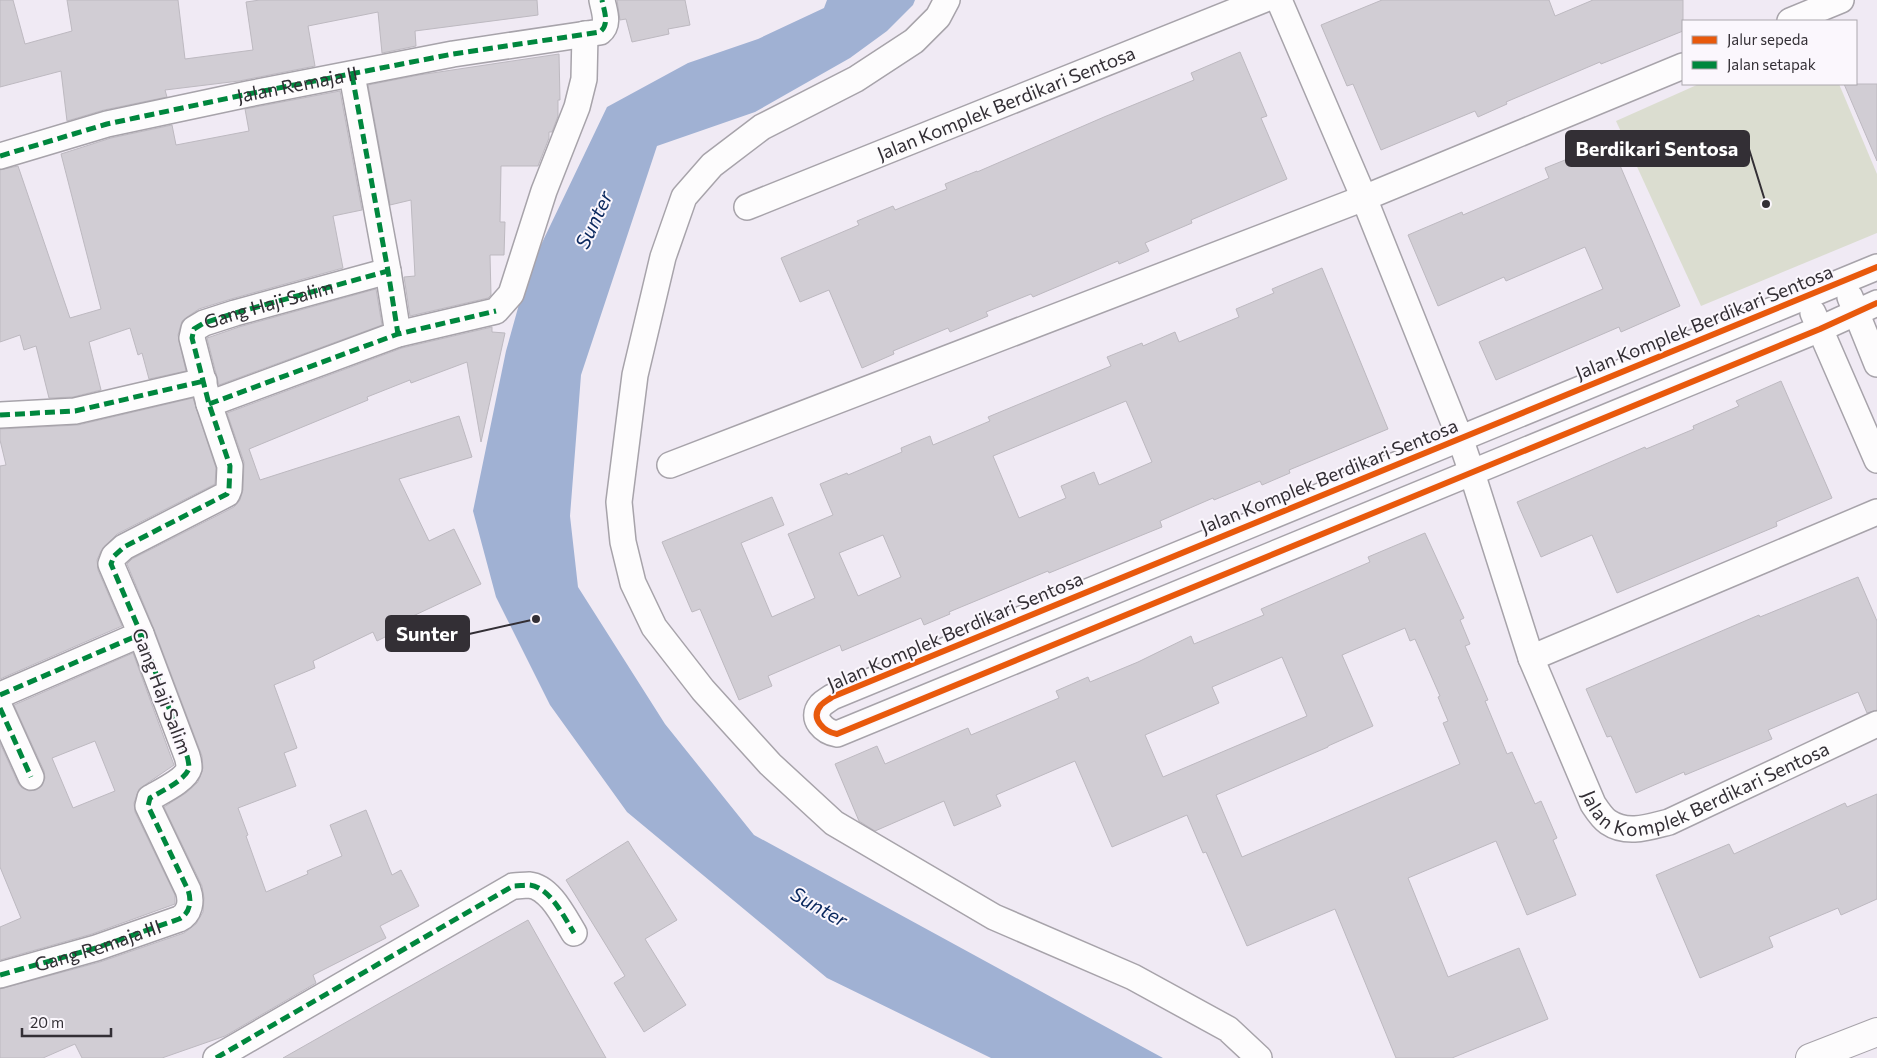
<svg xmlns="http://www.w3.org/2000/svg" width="1877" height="1058" viewBox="0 0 1877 1058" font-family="Commissioner,sans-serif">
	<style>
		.green { fill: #dbddd0 }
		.water { fill: #a0b1d3 }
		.building { fill: #d1cdd4; stroke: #bdb9c0; fill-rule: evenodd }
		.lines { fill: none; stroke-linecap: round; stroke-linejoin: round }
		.minor-casing { stroke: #a7a3aa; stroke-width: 28 }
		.primary-casing { stroke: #a7a3aa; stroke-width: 30 }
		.minor { stroke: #fdfcfd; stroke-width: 25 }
		.primary { stroke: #fdfcfd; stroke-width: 28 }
		.quiet { stroke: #00873e; stroke-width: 5; stroke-dasharray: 10 5; stroke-linecap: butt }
		.cycleway-casing { stroke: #fbf7fd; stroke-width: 9 }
		.cycleway { stroke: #e8590c; stroke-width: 6 }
		.labels { text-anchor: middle; stroke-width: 4; stroke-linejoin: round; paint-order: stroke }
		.street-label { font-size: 19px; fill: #332f35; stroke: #fbf7fd }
		.water-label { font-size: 20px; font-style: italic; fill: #0a285e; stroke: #fbf7fd }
		.leader { fill: none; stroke: #332f35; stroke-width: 2 }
		.callout-dot { fill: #332f35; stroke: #fbf7fd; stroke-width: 2 }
		.callout { fill: #332f35; stroke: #332f35; stroke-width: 2 }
		.callout-label { font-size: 20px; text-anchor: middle; font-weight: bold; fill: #fff }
	</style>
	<rect width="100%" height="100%" fill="#f0eaf4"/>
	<path class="green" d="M 1699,84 L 1839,84 L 1877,174 L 1877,233 L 1701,306 L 1616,121 Z"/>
	<path class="water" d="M 827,0 L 915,0 L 913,5 L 887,31 L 850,58 L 755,112 L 657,146 L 581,375 L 570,516 L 578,587 L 665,724 L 754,835 L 1163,1058 L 991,1058 L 827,978 L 627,812 L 550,705 L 496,597 L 473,511 L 506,351 L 528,272 L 607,107 L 688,63 L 758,39 L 824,8 Z"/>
	<g class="building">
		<path d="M 0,0 L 13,0 L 25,44 L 72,31 L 67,0 L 178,0 L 185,59 L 253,50 L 246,2 L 260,0 L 537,0 L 538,15 L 415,31 L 416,46 L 382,53 L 378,12 L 308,26 L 315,66 L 239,81 L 165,90 L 167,97 L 104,110 L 67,121 L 61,71 L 0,87 Z"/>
		<path d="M 617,0 L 685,0 L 690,25 L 668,29 L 669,34 L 632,42 L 626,19 L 620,20 Z"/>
		<path d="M 1382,0 L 1549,0 L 1555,16 L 1593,0 L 1683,0 L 1683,31 L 1601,64 L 1600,62 L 1506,102 L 1507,104 L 1478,117 L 1475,111 L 1381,150 L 1353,84 L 1347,86 L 1321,25 Z"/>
		<path d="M 1240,52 L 1267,116 L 1261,118 L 1287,179 L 1191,220 L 1192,223 L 1145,243 L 1149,251 L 1119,264 L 1118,261 L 1033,297 L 1031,294 L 986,312 L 988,316 L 950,332 L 948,328 L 893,351 L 894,354 L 862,368 L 829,290 L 800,302 L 781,258 L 859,225 L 857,221 L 893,206 L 895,210 L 947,189 L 945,184 L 977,171 L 977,172 L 1104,117 L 1194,80 L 1191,73 Z"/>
		<path d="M 559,54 L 560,100 L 558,100 L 558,116 L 552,132 L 549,132 L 549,138 L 538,166 L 501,166 L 500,222 L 505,222 L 504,255 L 490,255 L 491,295 L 488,298 L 410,316 L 404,277 L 415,276 L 411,200 L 390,205 L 368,85 L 419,75 Z"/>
		<path d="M 1844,84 L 1877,84 L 1877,161 Z"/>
		<path d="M 340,91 L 362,210 L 333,216 L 343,268 L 231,299 L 199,309 L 187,317 L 182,321 L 178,335 L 186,371 L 149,379 L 142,353 L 138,355 L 130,328 L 89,342 L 101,390 L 73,397 L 49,398 L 36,346 L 24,350 L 20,335 L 0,342 L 0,170 L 18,166 L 70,318 L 101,309 L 61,154 L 111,138 L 172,125 L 176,145 L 249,131 L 245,109 Z"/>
		<path d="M 1610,142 L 1680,306 L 1621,332 L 1619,327 L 1496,380 L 1479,342 L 1603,289 L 1585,247 L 1506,281 L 1504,277 L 1438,306 L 1408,235 L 1462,212 L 1463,215 L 1549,178 L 1545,168 Z"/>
		<path d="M 1322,268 L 1388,429 L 1289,470 L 1290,473 L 1262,485 L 1260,481 L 1214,500 L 1213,498 L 1160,521 L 1162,527 L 1049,573 L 1048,571 L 949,612 L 950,614 L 924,625 L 921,618 L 842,651 L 840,645 L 768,676 L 772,686 L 739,700 L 700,609 L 692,612 L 662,542 L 772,497 L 784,525 L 741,543 L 772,617 L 815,598 L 788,534 L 833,515 L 820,484 L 847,473 L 848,475 L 902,452 L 901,448 L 930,436 L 933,445 L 990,421 L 988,417 L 1111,366 L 1107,357 L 1142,343 L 1143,346 L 1175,332 L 1179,342 L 1239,317 L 1236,309 L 1274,293 L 1272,289 ZM 1126,401 L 1152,462 L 1099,485 L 1094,472 L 1061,486 L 1066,498 L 1019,518 L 993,456 ZM 883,535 L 901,577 L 858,596 L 839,553 Z"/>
		<path d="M 376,289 L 382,325 L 219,385 L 207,338 L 239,327 Z"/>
		<path d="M 492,327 L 492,332 L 505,333 L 481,442 L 467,362 L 411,383 L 410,380 L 367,397 L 368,400 L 249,449 L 260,480 L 459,416 L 472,457 L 399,479 L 429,541 L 454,529 L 481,584 L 396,624 L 399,630 L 377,641 L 373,632 L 313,661 L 315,668 L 274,685 L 297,748 L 284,753 L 296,786 L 238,808 L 248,835 L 246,836 L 266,892 L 308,874 L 307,871 L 342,856 L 330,825 L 366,810 L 392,875 L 401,870 L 419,906 L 380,926 L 386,938 L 313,975 L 316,983 L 225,1036 L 162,1058 L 82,1058 L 75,1044 L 43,1058 L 0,1058 L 0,989 L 100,962 L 184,933 L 196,924 L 203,912 L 204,898 L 202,886 L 164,807 L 186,793 L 198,782 L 203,768 L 202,756 L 154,629 L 127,564 L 132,559 L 234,507 L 240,500 L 243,490 L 244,462 L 227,413 L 402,348 Z"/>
		<path d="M 1781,381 L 1832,498 L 1776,522 L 1777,526 L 1617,593 L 1592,535 L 1541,557 L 1517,502 L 1645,447 L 1646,449 L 1694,429 L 1693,426 L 1739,406 L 1736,401 Z"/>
		<path d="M 193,398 L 216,468 L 215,484 L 117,534 L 101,551 L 97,560 L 98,570 L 122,626 L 0,679 L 0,466 L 6,465 L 0,440 L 0,429 L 78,425 Z"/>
		<path d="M 1425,533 L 1464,618 L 1460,620 L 1470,644 L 1465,646 L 1488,700 L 1485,701 L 1495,725 L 1507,754 L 1512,752 L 1535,804 L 1541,801 L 1557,838 L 1553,840 L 1576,895 L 1527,915 L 1496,841 L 1408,878 L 1448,977 L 1519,948 L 1548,1019 L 1452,1058 L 1396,1058 L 1335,909 L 1247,946 L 1206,852 L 1203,853 L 1187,815 L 1112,847 L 1075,761 L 996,795 L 1001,806 L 954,826 L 944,801 L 875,831 L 859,821 L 835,764 L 877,746 L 885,764 L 968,728 L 971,735 L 1059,698 L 1056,691 L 1088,677 L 1090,682 L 1138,662 L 1191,636 L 1194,644 L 1264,615 L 1261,609 L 1370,562 L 1368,557 ZM 1405,628 L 1410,641 L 1415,639 L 1440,696 L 1438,697 L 1448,721 L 1443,723 L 1460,764 L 1242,857 L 1216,795 L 1328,747 L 1328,746 L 1373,726 L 1342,655 ZM 1282,657 L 1307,716 L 1163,777 L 1145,735 L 1219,703 L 1212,687 Z"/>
		<path d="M 1858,577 L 1877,621 L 1877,710 L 1867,713 L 1858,692 L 1768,730 L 1772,739 L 1685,775 L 1684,772 L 1636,793 L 1611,736 L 1607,737 L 1586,689 L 1759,615 L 1760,617 Z"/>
		<path d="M 133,653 L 174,765 L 139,789 L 134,803 L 135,812 L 175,895 L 175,904 L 92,934 L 0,960 L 0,927 L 21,918 L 0,867 L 0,743 L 18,783 L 22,788 L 29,791 L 36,790 L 42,786 L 45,778 L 44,771 L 14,705 ZM 95,741 L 115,791 L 73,808 L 52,758 Z"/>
		<path d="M 1877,794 L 1877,899 L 1841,915 L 1838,908 L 1769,937 L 1773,947 L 1700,978 L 1656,875 L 1729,844 L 1734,854 L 1845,803 L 1847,807 Z"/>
		<path d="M 628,841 L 677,920 L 645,939 L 686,1005 L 644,1032 L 614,983 L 625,976 L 566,880 Z"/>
		<path d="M 528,920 L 606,1058 L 283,1058 L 380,1003 Z"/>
	</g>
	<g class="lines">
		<defs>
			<g id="minor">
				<path d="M 947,0 L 938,17 L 914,41 L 856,79 L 762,127 L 712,165 L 684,197 L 663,257 L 635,375 L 619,502 L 623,542 L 633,583 L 654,627 L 703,690 L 770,764 L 834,823 L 994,917 L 1133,977 L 1228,1029 L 1259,1058"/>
				<path id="s1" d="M 1279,0 L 1364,198 L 1460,438 L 1472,473 L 1531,658 L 1593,804 C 1597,810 1602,818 1608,822 C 1627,835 1649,827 1669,822 L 1877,724"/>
				<path d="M 1790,21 L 1841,0"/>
				<path d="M 352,75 L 388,271 L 398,334"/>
				<path d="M 0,156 L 107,124 L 248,94 L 453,54 L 600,32 C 610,24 604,11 602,0"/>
				<path id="s2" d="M 747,207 L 1263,0"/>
				<path d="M 1877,267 L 832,697 C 828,700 824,702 821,705 C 809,719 825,732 837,734 L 1820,329 L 1877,303"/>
				<path d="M 1850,297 L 1877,364"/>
				<path d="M 1813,313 L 1877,460"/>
				<path d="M 209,404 L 398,334 L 496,311 L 511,294 L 544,191 L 577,107 L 584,79 L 585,34"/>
				<path d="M 0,415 L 75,411 L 204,381"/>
				<path d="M 670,465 L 1364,198 L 1683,66"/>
				<path d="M 1531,658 L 1877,512"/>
				<path d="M 0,695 L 141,634"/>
				<path d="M 0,708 L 31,777"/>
				<path id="s3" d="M 0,975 L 96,948 L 179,919 C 190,914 192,901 188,890 L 148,806 L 150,798 C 160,792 186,780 189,768 C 189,765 188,759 187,756 L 141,634 L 111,564 L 114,556 L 124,547 L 227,494 L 229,489 L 230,466 L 209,404 L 192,338 L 194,329 L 204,323 L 235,313 L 388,271"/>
				<path d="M 216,1058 L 513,886 C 518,886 524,885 529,885 C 550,887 564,917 574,933"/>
			</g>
			<path id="primary" d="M 1810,1058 L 1877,1032"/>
		</defs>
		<use href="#minor" class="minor-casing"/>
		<use href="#primary" class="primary-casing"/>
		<use href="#minor" class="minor"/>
		<use href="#primary" class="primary"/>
		<g class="quiet">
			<path d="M 352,75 L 388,271 L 398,334"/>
			<path id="s4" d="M 0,156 L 107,124 L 248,94 L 453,54 L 600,32 C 610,24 604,11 602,0"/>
			<path d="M 209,404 L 398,334 L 496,311"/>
			<path d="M 0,415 L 75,411 L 204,381"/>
			<path d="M 0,695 L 141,634"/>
			<path d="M 0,708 L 31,777"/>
			<path d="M 0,975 L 96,948 L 179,919 C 190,914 192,901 188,890 L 148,806 L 150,798 C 160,792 186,780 189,768 C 189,765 188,759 187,756 L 141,634 L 111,564 L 114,556 L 124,547 L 227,494 L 229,489 L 230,466 L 209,404 L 192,338 L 194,329 L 204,323 L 235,313 L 388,271"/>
			<path d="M 216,1058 L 513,886 C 518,886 524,885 529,885 C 550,887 564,917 574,933"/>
		</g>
		<defs>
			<path id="cycleway" d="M 1877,267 L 832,697 C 828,700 824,702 821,705 C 809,719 825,732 837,734 L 1820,329 L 1877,303"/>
		</defs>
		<use href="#cycleway" class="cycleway-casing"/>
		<use href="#cycleway" class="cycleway"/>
	</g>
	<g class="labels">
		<g class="street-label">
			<text dy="7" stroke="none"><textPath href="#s4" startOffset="306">Jalan Remaja II</textPath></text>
			<text dy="7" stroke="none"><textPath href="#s2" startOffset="279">Jalan Komplek Berdikari Sentosa</textPath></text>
			<text dy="7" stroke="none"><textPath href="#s3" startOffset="979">Gang Haji Salim</textPath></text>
			<text transform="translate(1704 322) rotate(-22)" y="7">Jalan Komplek Berdikari Sentosa</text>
			<text transform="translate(1329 476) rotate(-22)" y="7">Jalan Komplek Berdikari Sentosa</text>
			<text transform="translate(955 631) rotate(-23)" y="7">Jalan Komplek Berdikari Sentosa</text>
			<text transform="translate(162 691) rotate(69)" y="7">Gang Haji Salim</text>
			<text dy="7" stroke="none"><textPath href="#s1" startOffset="988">Jalan Komplek Berdikari Sentosa</textPath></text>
			<text dy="7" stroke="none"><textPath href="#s3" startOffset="102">Gang Remaja III</textPath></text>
		</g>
		<g class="water-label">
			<text transform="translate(594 220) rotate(-65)" y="7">Sunter</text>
			<text transform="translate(819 907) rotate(29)" y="7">Sunter</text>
		</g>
	</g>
	<path class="leader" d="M1766 204L1749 149M536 619L469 634"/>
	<g class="callout-dot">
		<circle cx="1766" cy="204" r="5"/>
		<circle cx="536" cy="619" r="5"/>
	</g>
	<g class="callout">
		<rect x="1566" y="131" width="183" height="35" rx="5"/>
		<rect x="386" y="616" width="83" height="35" rx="5"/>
	</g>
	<g class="callout-label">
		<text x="1657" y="156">Berdikari Sentosa</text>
		<text x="427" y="641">Sunter</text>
	</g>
	<rect x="1682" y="20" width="175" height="65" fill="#fbf7fd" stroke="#aba7ad"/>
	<rect x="1692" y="36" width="25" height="8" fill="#e8590c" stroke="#aba7ad"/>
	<text x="1727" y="45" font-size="15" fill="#332f35">Jalur sepeda</text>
	<rect x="1692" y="61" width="25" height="8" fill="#00873e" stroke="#aba7ad"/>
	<text x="1727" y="70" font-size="15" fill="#332f35">Jalan setapak</text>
	<path d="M22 1028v8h89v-8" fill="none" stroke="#332f35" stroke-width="2.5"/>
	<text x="30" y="1028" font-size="15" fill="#332f35" stroke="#fbf7fd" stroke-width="4" paint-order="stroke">20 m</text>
</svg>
